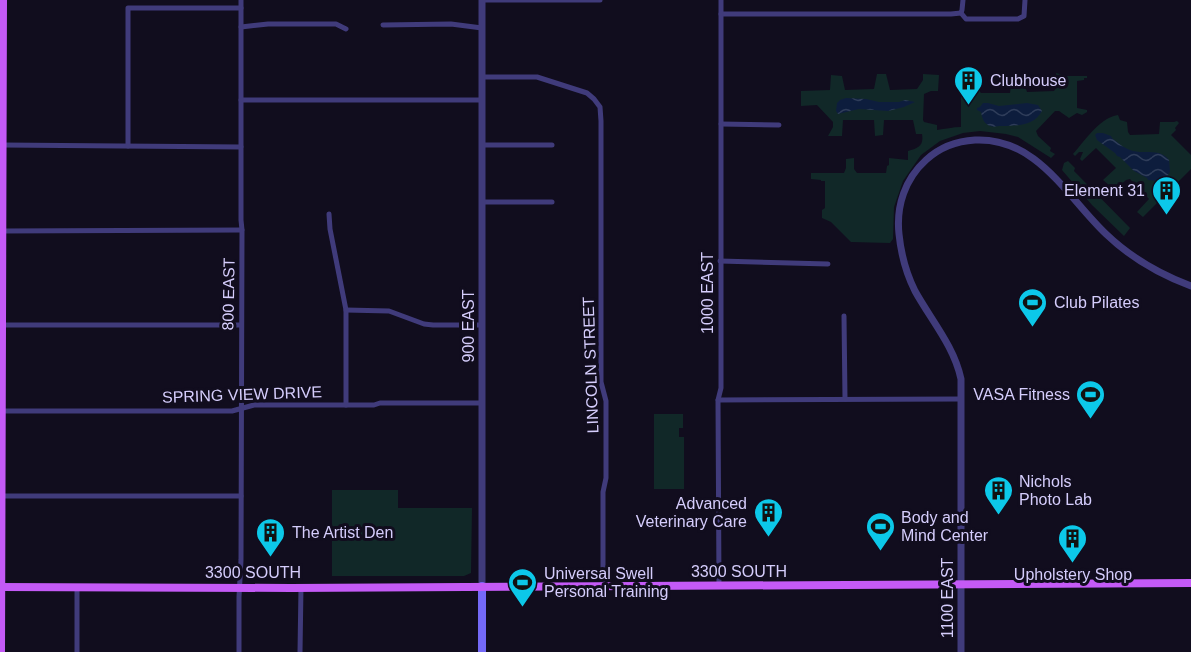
<svg xmlns="http://www.w3.org/2000/svg" width="1191" height="652" viewBox="0 0 1191 652" font-family="Helvetica,sans-serif">
	<style>
		.green { fill: #112828 }
		.water { fill: url(#water-waves) }
		.lines { fill: none; stroke-linecap: round; stroke-linejoin: round }
		.minor { stroke: #403b7b; stroke-width: 5 }
		.tertiary { stroke: #403b7b; stroke-width: 7 }
		.secondary { stroke: #7469f7; stroke-width: 8 }
		.primary { stroke: #c45af6; stroke-width: 8 }
		.labels { text-anchor: middle; stroke-width: 6; stroke-linejoin: round; paint-order: stroke }
		.poi-label { font-size: 16px; fill: #d5cdfc; stroke: #110d1e; text-anchor: start }
		.street-label { font-size: 16px; fill: #d5cdfc; stroke: #110d1e }
	</style>
	<defs>
		<pattern id="water-waves" width="16" height="10" patternUnits="userSpaceOnUse" patternTransform="scale(1.5)"><rect width="16" height="10" fill="#0d1d3d"/><path d="M0 5q4-4 8 0t8 0" fill="none" stroke="#2f3d5a"/></pattern>
	</defs>
	<rect width="100%" height="100%" fill="#110d1e"/>
	<g class="green">
		<path d="M 1056,73 L 1067,76 L 1087,76 L 1087,78 L 1084,78 L 1084,80 L 1077,81 L 1077,108 L 1087,110 L 1087,112 L 1082,115 L 1077,113 L 1069,118 L 1059,111 L 1055,111 L 1036,131 L 1038,136 L 1051,148 L 1050,151 L 1055,154 L 1051,158 L 1018,137 L 1006,134 L 980,131 L 963,133 L 940,141 L 921,155 L 903,181 L 894,207 L 893,239 L 890,243 L 851,242 L 831,222 L 822,218 L 822,210 L 825,208 L 825,181 L 821,181 L 821,180 L 811,179 L 811,173 L 844,173 L 846,168 L 846,159 L 854,158 L 854,169 L 857,173 L 886,173 L 887,166 L 889,165 L 889,158 L 908,160 L 908,151 C 918,148 924,146 922,134 L 916,134 L 913,120 L 884,120 L 883,135 L 875,136 L 874,120 L 843,120 L 842,136 L 828,136 L 833,127 L 833,122 L 817,105 L 801,106 L 801,91 L 830,90 L 831,75 L 842,76 L 845,90 L 874,89 L 877,74 L 886,74 L 890,90 L 917,89 L 923,80 L 923,74 L 939,75 L 938,91 L 931,91 L 924,94 L 923,120 L 924,122 L 937,125 L 937,130 C 945,129 953,127 961,127 L 961,76 L 979,76 L 980,92 L 981,93 L 1010,93 L 1012,77 L 1023,77 L 1024,88 L 1026,89 L 1027,92 L 1054,91 L 1056,88 Z"/>
		<path d="M 1118,115 L 1120,120 L 1127,122 L 1128,132 L 1130,135 L 1159,134 L 1160,122 L 1174,122 L 1177,121 L 1179,123 L 1175,128 L 1176,130 L 1171,135 L 1191,155 L 1191,169 L 1143,217 L 1137,212 L 1149,199 L 1130,179 L 1126,180 L 1115,190 L 1103,180 L 1116,168 L 1096,148 L 1082,161 L 1080,159 L 1083,152 L 1079,152 L 1075,156 L 1073,154 C 1085,141 1099,118 1118,115 Z"/>
		<path d="M 1068,161 L 1075,168 L 1074,171 L 1130,228 L 1124,236 L 1092,205 L 1062,170 L 1064,163 Z"/>
		<path d="M 654,414 L 683,414 L 683,428 L 679,428 L 679,437 L 684,437 L 684,489 L 654,489 Z"/>
		<path d="M 332,490 L 398,490 L 398,508 L 472,508 L 471,573 L 464,576 L 332,576 Z"/>
	</g>
	<g class="water">
		<path d="M 846,98 L 866,99 L 879,102 L 899,102 L 905,100 L 915,102 L 904,107 L 888,111 L 859,109 L 838,114 L 836,111 L 837,103 L 840,100 Z"/>
		<path d="M 983,103 L 988,103 L 999,106 L 1027,103 L 1038,105 L 1042,111 C 1034,126 1017,126 1002,126 C 997,126 992,128 988,125 C 983,122 982,117 981,112 L 977,110 L 977,108 L 980,107 Z"/>
		<path d="M 1097,133 L 1103,133 L 1111,136 L 1112,138 C 1118,143 1125,149 1133,151 C 1146,154 1160,148 1169,160 L 1170,172 C 1165,180 1158,182 1148,180 L 1147,178 L 1134,171 L 1120,157 L 1117,156 L 1115,153 L 1097,140 L 1095,135 Z"/>
	</g>
	<g class="lines">
		<g class="minor">
			<path d="M 482,0 L 600,0"/>
			<path d="M 961,13 L 966,19 L 1018,19 L 1024,16 L 1025,0"/>
			<path d="M 961,13 L 962,10 L 963,0"/>
			<path d="M 721,14 L 951,14 L 961,13"/>
			<path d="M 383,25 L 451,24 L 482,28"/>
			<path d="M 241,27 L 268,24 L 336,24 L 346,29"/>
			<path d="M 482,77 L 537,77 L 587,93 L 594,99 L 600,107 L 601,121 L 601,382 L 606,401 L 606,478 L 603,492 L 603,586"/>
			<path d="M 241,100 L 482,100"/>
			<path d="M 721,124 L 779,125"/>
			<path d="M 3,145 L 241,147"/>
			<path d="M 482,145 L 552,145"/>
			<path d="M 128,146 L 128,8 L 241,8"/>
			<path d="M 482,202 L 552,202"/>
			<path d="M 329,214 L 330,229 L 346,310 L 346,405"/>
			<path d="M 2,231 L 242,230"/>
			<path d="M 720,261 L 828,264"/>
			<path d="M 346,310 L 389,311 L 424,324 L 433,325 L 482,325"/>
			<path d="M 844,316 L 845,399"/>
			<path d="M 2,325 L 241,325"/>
			<path d="M 718,400 L 961,399"/>
			<path d="M 2,411 L 232,411 L 254,405 L 374,405 L 380,403 L 482,403"/>
			<path d="M 2,496 L 241,496"/>
			<path d="M 719,585 L 718,400 L 721,388 L 721,0"/>
			<path d="M 77,652 L 77,587"/>
			<path d="M 239,652 L 239,597 L 241,560 L 242,230 L 241,220 L 241,0"/>
			<path d="M 300,652 L 301,587"/>
		</g>
		<g class="tertiary">
			<path d="M 482,0 L 482,586"/>
			<path d="M 961,652 L 961,379 C 954,346 931,320 915,291 C 906,273 901,254 899,234 C 896,206 905,179 926,160 C 939,148 957,141 975,140 C 1037,137 1067,197 1106,234 C 1131,258 1159,274 1191,286"/>
		</g>
		<path class="secondary" d="M 482,652 L 482,586"/>
		<g class="primary">
			<path d="M 0,587 L 291,588 L 1191,583"/>
			<path d="M 1,652 L 3,0"/>
		</g>
	</g>
	<defs>
		<symbol id="building-pin" viewBox="-11 -11 22 30"><path d="M0 17L-7.5 6A9.5 9.5 0 1 1 7.5 6Z" fill="#0cc8e9" stroke="#110d1e"/><path d="M-4-6H4V6H1V3H-1V6H-4ZM-2.5-4.3h1.7v1.8h-1.7ZM.8-4.3h1.7v1.8H.8ZM-2.5-1h1.7V.8h-1.7ZM.8-1h1.7V.8H.8Z" fill="#111"/></symbol>
		<symbol id="stadium-pin" viewBox="-11 -11 22 30"><path d="M0 17L-7.5 6A9.5 9.5 0 1 1 7.5 6Z" fill="#0cc8e9" stroke="#110d1e"/><path d="M0-5a6.5 5 0 1 0 0 10a6.5 5 0 1 0 0-10ZM-3.5-1.8h7v3.6h-7Z" fill="#111"/></symbol>
	</defs>
	<g fill-rule="evenodd">
		<use href="#building-pin" x="952" y="64" width="33" height="45"/>
		<use href="#building-pin" x="1150" y="174" width="33" height="45"/>
		<use href="#stadium-pin" x="1016" y="286" width="33" height="45"/>
		<use href="#stadium-pin" x="1074" y="378" width="33" height="45"/>
		<use href="#building-pin" x="982" y="474" width="33" height="45"/>
		<use href="#building-pin" x="752" y="496" width="33" height="45"/>
		<use href="#stadium-pin" x="864" y="510" width="33" height="45"/>
		<use href="#building-pin" x="254" y="516" width="33" height="45"/>
		<use href="#building-pin" x="1056" y="522" width="33" height="45"/>
		<use href="#stadium-pin" x="506" y="566" width="33" height="45"/>
	</g>
	<g class="labels">
		<g class="poi-label">
			<text x="990" y="86">Clubhouse</text>
			<text x="1145" y="196" text-anchor="end">Element 31</text>
			<text x="1054" y="308">Club Pilates</text>
			<text x="1070" y="400" text-anchor="end">VASA Fitness</text>
			<text x="1019" y="487">Nichols<tspan x="1019" dy="18">Photo Lab</tspan></text>
			<text x="747" y="509" text-anchor="end">Advanced<tspan x="747" dy="18">Veterinary Care</tspan></text>
			<text x="901" y="523">Body and<tspan x="901" dy="18">Mind Center</tspan></text>
			<text x="292" y="538">The Artist Den</text>
			<text x="544" y="579">Universal Swell<tspan x="544" dy="18">Personal Training</tspan></text>
			<text x="1073" y="580" text-anchor="middle">Upholstery Shop</text>
		</g>
		<g class="street-label">
			<text transform="translate(707 293) rotate(-90)" y="6">1000 EAST</text>
			<text transform="translate(228 294) rotate(-89)" y="6">800 EAST</text>
			<text transform="translate(468 326) rotate(-90)" y="6">900 EAST</text>
			<text transform="translate(590 365) rotate(-92)" y="6">LINCOLN STREET</text>
			<text transform="translate(242 394) rotate(-2)" y="6">SPRING VIEW DRIVE</text>
			<text x="739" y="577">3300 SOUTH</text>
			<text x="253" y="578">3300 SOUTH</text>
			<text transform="translate(947 598) rotate(-90)" y="6">1100 EAST</text>
		</g>
	</g>
</svg>
